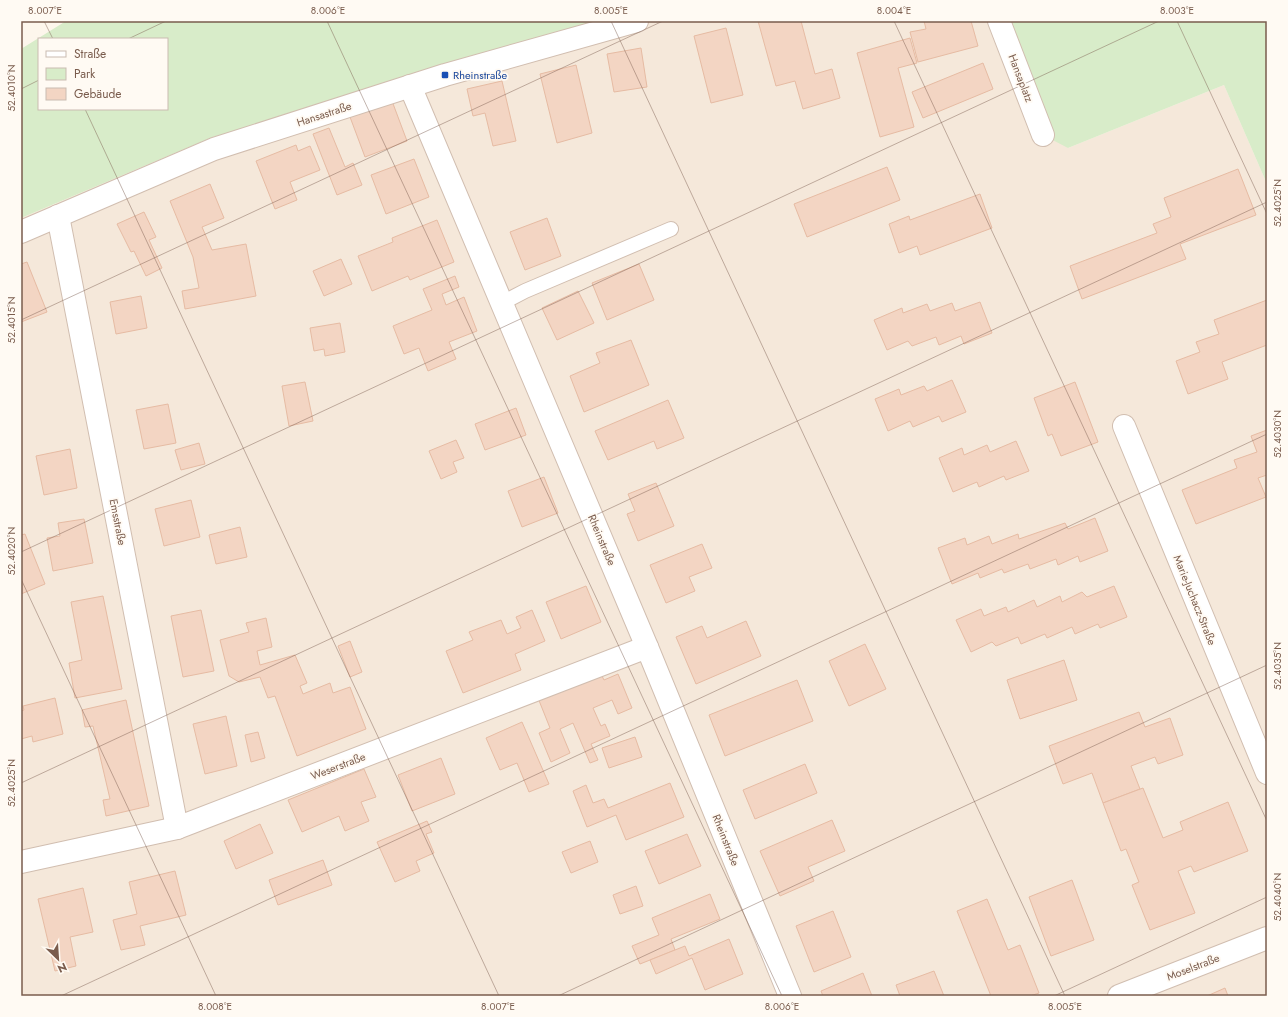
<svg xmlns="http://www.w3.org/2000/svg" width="1288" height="1017" viewBox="0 0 1288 1017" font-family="Jost,sans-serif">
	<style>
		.residential { fill: #f5e8da }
		.green { fill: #d8ecc9; fill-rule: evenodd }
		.building { fill: #f3d5c3; stroke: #e6bba3 }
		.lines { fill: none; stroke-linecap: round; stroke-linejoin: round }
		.service-casing { stroke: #d1beb0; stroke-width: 16 }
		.minor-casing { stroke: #d1beb0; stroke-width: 24 }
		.service { stroke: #fff; stroke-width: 14 }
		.minor { stroke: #fff; stroke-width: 22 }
		.ticks { fill: none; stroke: #7a5c4d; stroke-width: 1; stroke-opacity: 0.45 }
		.transit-dot { fill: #1a4fb4; stroke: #fffaf3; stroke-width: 1.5 }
		.labels { text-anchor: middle; stroke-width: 3.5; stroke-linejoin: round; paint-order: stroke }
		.transit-label { font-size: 11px; fill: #164399; stroke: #fffaf3; text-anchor: start }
		.street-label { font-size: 11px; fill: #7a5c4d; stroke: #fffaf3 }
		.neatline { fill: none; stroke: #7a5c4d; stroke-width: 1.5 }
		.ticks-label { font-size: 10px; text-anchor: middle; fill: #7a5c4d }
	</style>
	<rect width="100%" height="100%" fill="#fdf6ec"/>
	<path class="residential" d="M 639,21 L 999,21 L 1068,148 L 1224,85 L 1267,184 L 1267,996 L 21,996 L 21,218 L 213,137 Z"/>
	<g class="green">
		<path d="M 66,21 L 639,21 L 410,86 L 213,137 L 21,218 L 21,49 ZM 39,39 L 167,39 L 167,109 L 39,109 Z"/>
		<path d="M 999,21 L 1267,21 L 1267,184 L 1224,85 L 1068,148 L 1043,135 Z"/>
	</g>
	<g class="building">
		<path d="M 758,21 L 801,21 L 815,74 L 832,69 L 840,98 L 803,109 L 795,81 L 776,86 Z"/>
		<path d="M 924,21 L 971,21 L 978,46 L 918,62 L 910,32 L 926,29 Z"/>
		<path d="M 726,28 L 743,95 L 711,103 L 694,36 Z"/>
		<path d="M 910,38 L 917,63 L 898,68 L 914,127 L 880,137 L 857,53 Z"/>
		<path d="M 641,48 L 647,87 L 614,92 L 607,54 Z"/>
		<path d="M 983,63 L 993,89 L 923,118 L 912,92 Z"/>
		<path d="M 576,65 L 592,133 L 557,143 L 540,74 Z"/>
		<path d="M 502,81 L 516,141 L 493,146 L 485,113 L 473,116 L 467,89 Z"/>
		<path d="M 392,101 L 407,141 L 365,157 L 350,117 Z"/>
		<path d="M 329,128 L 345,167 L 353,163 L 362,185 L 337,195 L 313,134 Z"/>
		<path d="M 296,145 L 298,151 L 310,146 L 320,170 L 290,182 L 297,200 L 275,209 L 256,161 Z"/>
		<path d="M 414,159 L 429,197 L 386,214 L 371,175 Z"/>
		<path d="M 887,167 L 900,200 L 807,237 L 794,204 Z"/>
		<path d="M 1238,169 L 1256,215 L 1180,244 L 1186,259 L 1082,299 L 1070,266 L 1157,233 L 1153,224 L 1171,217 L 1164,198 Z"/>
		<path d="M 210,184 L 224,218 L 202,227 L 212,250 L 246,244 L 256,296 L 185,309 L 182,291 L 199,288 L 193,257 L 170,201 Z"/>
		<path d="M 980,194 L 992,228 L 920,255 L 917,246 L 899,253 L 889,224 L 909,216 L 910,220 Z"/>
		<path d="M 144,212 L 156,237 L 149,240 L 162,268 L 146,276 L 134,251 L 131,252 L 117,224 Z"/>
		<path d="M 547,218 L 561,256 L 525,270 L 510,232 Z"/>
		<path d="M 437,220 L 454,262 L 410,280 L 408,276 L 372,291 L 358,256 L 393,242 L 392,238 Z"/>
		<path d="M 341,259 L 352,284 L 324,296 L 313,271 Z"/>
		<path d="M 27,262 L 47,312 L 21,322 L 21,264 Z"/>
		<path d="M 639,264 L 654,300 L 607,320 L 592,283 Z"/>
		<path d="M 455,276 L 459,287 L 442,294 L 446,305 L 464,297 L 477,331 L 449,342 L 456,359 L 428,371 L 419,348 L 404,354 L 393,326 L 432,310 L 423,289 Z"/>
		<path d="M 578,291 L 594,323 L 557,340 L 542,308 Z"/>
		<path d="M 141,296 L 147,328 L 116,334 L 110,302 Z"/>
		<path d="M 1267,300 L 1267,345 L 1222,362 L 1228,379 L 1188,394 L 1176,361 L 1200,352 L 1196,342 L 1219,334 L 1214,320 Z"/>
		<path d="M 980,302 L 992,333 L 964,344 L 961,336 L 939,345 L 936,337 L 912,346 L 908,341 L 887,350 L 874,320 L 902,308 L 903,313 L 927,304 L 930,311 L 952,303 L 955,311 Z"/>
		<path d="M 340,323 L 345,352 L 325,356 L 324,349 L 314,351 L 310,328 Z"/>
		<path d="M 631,340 L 649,385 L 584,412 L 570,376 L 600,363 L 596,353 Z"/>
		<path d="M 952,380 L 966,412 L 942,422 L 939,416 L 913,427 L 910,421 L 888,431 L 875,399 L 899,389 L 901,395 L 924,386 L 927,391 Z"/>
		<path d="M 305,382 L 313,421 L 289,426 L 282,386 Z"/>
		<path d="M 1075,382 L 1098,442 L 1061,456 L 1052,434 L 1048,436 L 1034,398 Z"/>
		<path d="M 668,400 L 684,438 L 657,449 L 654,441 L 608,460 L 595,431 Z"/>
		<path d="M 168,404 L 176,443 L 144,449 L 136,410 Z"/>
		<path d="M 516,408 L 526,435 L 485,450 L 475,424 Z"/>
		<path d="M 1267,430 L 1267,475 L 1258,478 L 1266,497 L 1196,524 L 1182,490 L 1237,468 L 1234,460 L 1257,452 L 1251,436 Z"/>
		<path d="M 456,440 L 464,458 L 453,462 L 457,472 L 441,479 L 429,451 Z"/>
		<path d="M 1016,441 L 1029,471 L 1006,480 L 1004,476 L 979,487 L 977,482 L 953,492 L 939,458 L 962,448 L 964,455 L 987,445 L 990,452 Z"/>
		<path d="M 199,443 L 205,464 L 181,470 L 175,450 Z"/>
		<path d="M 70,449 L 77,488 L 44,495 L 36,456 Z"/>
		<path d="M 544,477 L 558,513 L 522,527 L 508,491 Z"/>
		<path d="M 656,483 L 674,526 L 638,541 L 627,514 L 635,511 L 628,494 Z"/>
		<path d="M 191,500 L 200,537 L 164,546 L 155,509 Z"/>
		<path d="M 1095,518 L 1108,551 L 1080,562 L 1078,556 L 1058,565 L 1056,559 L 1030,569 L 1028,564 L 1004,573 L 1002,569 L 980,578 L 978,573 L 952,584 L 938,548 L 965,538 L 967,545 L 989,536 L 992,544 L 1018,534 L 1019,539 L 1065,523 L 1068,529 Z"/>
		<path d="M 84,519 L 93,563 L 53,571 L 47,538 L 60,536 L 58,523 Z"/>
		<path d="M 240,527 L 247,557 L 216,564 L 209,535 Z"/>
		<path d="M 25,534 L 45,584 L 21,594 L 21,535 Z"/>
		<path d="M 702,544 L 712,568 L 689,577 L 695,591 L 666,603 L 650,565 Z"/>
		<path d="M 586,586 L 601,622 L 561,639 L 546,602 Z"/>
		<path d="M 1114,586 L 1127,617 L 1100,628 L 1098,624 L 1075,634 L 1072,627 L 1047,638 L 1045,634 L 1021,644 L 1018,637 L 996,646 L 992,642 L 971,652 L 956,620 L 981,609 L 984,616 L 1006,607 L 1008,612 L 1034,600 L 1037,607 L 1060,596 L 1062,602 L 1082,592 L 1087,597 Z"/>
		<path d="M 103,596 L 122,689 L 75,698 L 69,663 L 82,660 L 71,602 Z"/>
		<path d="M 201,610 L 214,671 L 183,677 L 171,616 Z"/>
		<path d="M 532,610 L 545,641 L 515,654 L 521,670 L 463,693 L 446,651 L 473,640 L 469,632 L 501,620 L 507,634 L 521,628 L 516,617 Z"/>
		<path d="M 266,618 L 272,647 L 257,651 L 260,665 L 295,655 L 307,683 L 300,686 L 303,694 L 330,683 L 333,693 L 350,687 L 366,729 L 297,756 L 275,696 L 268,698 L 260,677 L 239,682 L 229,676 L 220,640 L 249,632 L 246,623 Z"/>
		<path d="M 746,621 L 761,656 L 696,684 L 676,637 L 702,626 L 707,638 Z"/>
		<path d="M 350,641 L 362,672 L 350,677 L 338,646 Z"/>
		<path d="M 865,644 L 886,689 L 849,706 L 829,661 Z"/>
		<path d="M 1064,660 L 1077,700 L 1020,719 L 1007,680 Z"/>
		<path d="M 600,672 L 604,680 L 618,674 L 632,708 L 618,714 L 612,700 L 593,708 L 601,726 L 605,724 L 610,736 L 591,744 L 598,760 L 590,763 L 573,723 L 560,729 L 570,753 L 551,762 L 539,733 L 550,728 L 538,698 Z"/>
		<path d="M 797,680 L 813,721 L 725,756 L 709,715 Z"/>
		<path d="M 55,698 L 63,734 L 33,742 L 32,736 L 21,739 L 21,711 L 24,710 L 23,706 Z"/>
		<path d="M 126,700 L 149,806 L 106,816 L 103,800 L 110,799 L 93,726 L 85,727 L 82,710 Z"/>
		<path d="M 1139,712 L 1145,727 L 1170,718 L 1183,755 L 1158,764 L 1155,757 L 1131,766 L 1140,789 L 1103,803 L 1092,773 L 1063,784 L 1049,746 Z"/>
		<path d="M 226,716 L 237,766 L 205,774 L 193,724 Z"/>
		<path d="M 522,722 L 549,784 L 529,792 L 517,763 L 500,770 L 486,738 Z"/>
		<path d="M 258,732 L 265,758 L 251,762 L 245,735 Z"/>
		<path d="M 635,737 L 642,757 L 609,768 L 602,748 Z"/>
		<path d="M 441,758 L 455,794 L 412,811 L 398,775 Z"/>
		<path d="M 805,764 L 817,793 L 755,819 L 743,790 Z"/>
		<path d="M 364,769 L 376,797 L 361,802 L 369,821 L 345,831 L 339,816 L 302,832 L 288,800 Z"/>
		<path d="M 670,783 L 684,817 L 626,840 L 616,815 L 587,827 L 573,791 L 586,785 L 593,803 L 604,799 L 608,808 Z"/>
		<path d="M 1143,788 L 1163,838 L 1183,830 L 1180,822 L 1228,802 L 1248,851 L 1194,872 L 1191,866 L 1178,871 L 1195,913 L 1150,930 L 1132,885 L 1139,882 L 1126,849 L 1121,851 L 1103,803 Z"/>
		<path d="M 832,820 L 845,851 L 808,867 L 814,881 L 780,896 L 760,851 Z"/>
		<path d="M 427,821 L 432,832 L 426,834 L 434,853 L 416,861 L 420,871 L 395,882 L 377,842 Z"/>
		<path d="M 260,824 L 273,853 L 236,869 L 224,841 Z"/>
		<path d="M 687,834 L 701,866 L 659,884 L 645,851 Z"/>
		<path d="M 590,841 L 598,862 L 571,873 L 562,852 Z"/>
		<path d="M 323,860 L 332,885 L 278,905 L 269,880 Z"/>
		<path d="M 175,871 L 186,915 L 140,926 L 145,945 L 121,950 L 113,920 L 137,914 L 129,882 Z"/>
		<path d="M 1072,880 L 1094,940 L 1051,956 L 1029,897 Z"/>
		<path d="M 636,886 L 643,906 L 620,914 L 613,895 Z"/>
		<path d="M 83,888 L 93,932 L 70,937 L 76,966 L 55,971 L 38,899 Z"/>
		<path d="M 710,894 L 720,919 L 671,939 L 675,950 L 640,964 L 632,946 L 659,935 L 652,918 Z"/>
		<path d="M 987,899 L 1008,950 L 1020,945 L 1039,993 L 1030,996 L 991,996 L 957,911 Z"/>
		<path d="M 833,911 L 851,957 L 814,972 L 796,926 Z"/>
		<path d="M 729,939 L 743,974 L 705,990 L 692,958 L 656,974 L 650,960 L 685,946 L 689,956 Z"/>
		<path d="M 934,971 L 944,996 L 900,996 L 896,985 Z"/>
		<path d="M 863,973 L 872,996 L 823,996 L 821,991 Z"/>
		<path d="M 1225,988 L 1228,996 L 1207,996 Z"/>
	</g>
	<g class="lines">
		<defs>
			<path id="service" d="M 502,303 L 525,291 L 671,229"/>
			<g id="minor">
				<path d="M 999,21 L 1043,135"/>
				<path d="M 410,86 L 647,647 L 790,996"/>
				<path d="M 58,216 L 177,828"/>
				<path d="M 21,232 L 214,149 L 445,75 L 637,21"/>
				<path d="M 1124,426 L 1267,773"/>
				<path d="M 21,862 L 177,828 L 647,647"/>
				<path d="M 1119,996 L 1267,938"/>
			</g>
		</defs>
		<use href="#service" class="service-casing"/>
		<use href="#minor" class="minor-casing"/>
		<use href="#service" class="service"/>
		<use href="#minor" class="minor"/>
	</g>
	<path class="ticks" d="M 44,21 L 53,39M 327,21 L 782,996M 611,21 L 1065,996M 894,21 L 1267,821M 1177,21 L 1267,214M 128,39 L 166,21M 21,89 L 39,80M 85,109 L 499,996M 21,320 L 663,21M 21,552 L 1159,21M 21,579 L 216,996M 21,783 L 1267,202M 61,996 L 1267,434M 558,996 L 1267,665M 1054,996 L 1267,897"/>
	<rect class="transit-dot" x="441" y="71" width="8" height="8" rx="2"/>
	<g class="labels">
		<g class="transit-label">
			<text x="453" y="79">Rheinstraße</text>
		</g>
		<g class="street-label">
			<text transform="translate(1021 78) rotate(69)" y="4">Hansaplatz</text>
			<text transform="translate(324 114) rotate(-18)" y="4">Hansastraße</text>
			<text transform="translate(118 522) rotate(79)" y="4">Emsstraße</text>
			<text transform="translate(602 540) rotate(67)" y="4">Rheinstraße</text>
			<text transform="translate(1195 600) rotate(68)" y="4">Marie-Juchacz-Straße</text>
			<text transform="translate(338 766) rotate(-21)" y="4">Weserstraße</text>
			<text transform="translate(726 840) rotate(68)" y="4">Rheinstraße</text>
			<text transform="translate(1193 967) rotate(-21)" y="4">Moselstraße</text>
		</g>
	</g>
	<rect width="1288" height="1017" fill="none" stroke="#fffaf3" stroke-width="44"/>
	<rect x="38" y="38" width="130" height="72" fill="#fffaf3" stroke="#cabbb1"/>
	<rect x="46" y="51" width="20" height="6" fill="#ffffff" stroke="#cabbb1"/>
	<text x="74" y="58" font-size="12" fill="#7a5c4d">Straße</text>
	<rect x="46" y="68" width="20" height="12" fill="#d8ecc9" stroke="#cabbb1"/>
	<text x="74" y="78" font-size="12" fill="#7a5c4d">Park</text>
	<rect x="46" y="88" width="20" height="12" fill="#f3d5c3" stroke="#cabbb1"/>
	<text x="74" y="98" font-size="12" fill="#7a5c4d">Gebäude</text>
	<g transform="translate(58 959) rotate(155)" stroke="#fffaf3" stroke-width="3" paint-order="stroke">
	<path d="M0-3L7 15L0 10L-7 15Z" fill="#7a5c4d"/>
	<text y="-6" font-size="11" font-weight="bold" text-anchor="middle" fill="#7a5c4d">N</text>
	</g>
	<rect x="22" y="22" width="1244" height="973" class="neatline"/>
	<g class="ticks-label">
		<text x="45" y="14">8.007°E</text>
		<text x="328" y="14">8.006°E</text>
		<text x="611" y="14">8.005°E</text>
		<text x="894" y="14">8.004°E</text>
		<text x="1177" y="14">8.003°E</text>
		<text transform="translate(11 88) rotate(-90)" y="4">52.4010°N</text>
		<text transform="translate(1277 203) rotate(-90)" y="4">52.4025°N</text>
		<text transform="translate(11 320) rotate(-90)" y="4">52.4015°N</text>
		<text transform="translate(1277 434) rotate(-90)" y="4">52.4030°N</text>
		<text transform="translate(11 551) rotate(-90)" y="4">52.4020°N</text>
		<text transform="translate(1277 666) rotate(-90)" y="4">52.4035°N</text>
		<text transform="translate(11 783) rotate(-90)" y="4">52.4025°N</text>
		<text transform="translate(1277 897) rotate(-90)" y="4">52.4040°N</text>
		<text x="215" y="1010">8.008°E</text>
		<text x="498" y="1010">8.007°E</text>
		<text x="782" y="1010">8.006°E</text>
		<text x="1065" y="1010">8.005°E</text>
	</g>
</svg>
